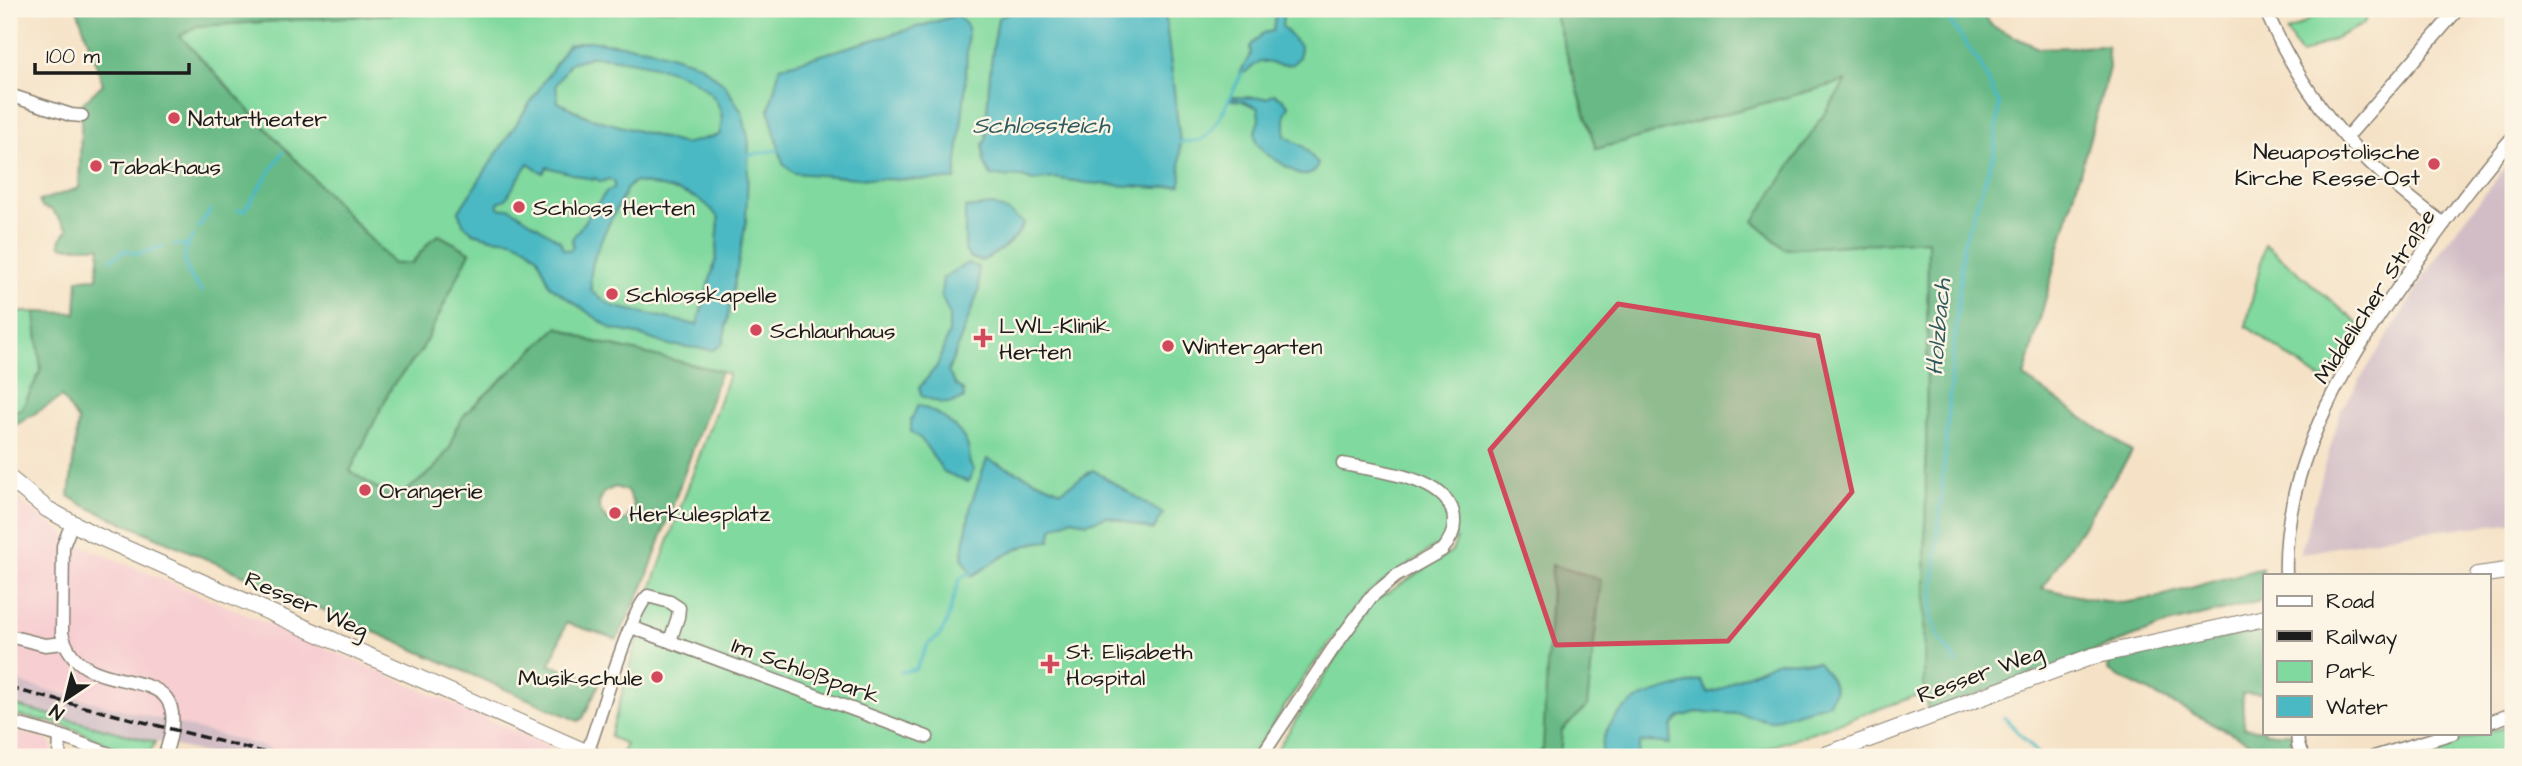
<svg xmlns="http://www.w3.org/2000/svg" width="2522" height="766" viewBox="0 0 2522 766" font-family="'Architects Daughter',sans-serif">
	<style>
		.built { fill: #f7cfd2 }
		.industrial { fill: #d2bdc6 }
		.green { fill: #80d99e; stroke: #4e7a5d; stroke-width: 2 }
		.forest { fill: #68b985; stroke: #426a50; stroke-width: 2; fill-rule: evenodd }
		.water { fill: #4bb9c3; stroke: #346a70; stroke-width: 2; fill-rule: evenodd }
		.lines { fill: none; stroke-linecap: round; stroke-linejoin: round }
		.stream { stroke: #4bb9c3; stroke-width: 3.5 }
		.minor-casing { stroke: #887f71; stroke-width: 15 }
		.major-casing { stroke: #887f71; stroke-width: 18 }
		.minor { stroke: #fff; stroke-width: 12 }
		.major { stroke: #fff; stroke-width: 16 }
		.rail { stroke: #1c1c1c; stroke-width: 3.5; stroke-dasharray: 10 5; stroke-linecap: butt }
		.marked { fill: #d1495b; fill-opacity: 0.2; stroke: #d1495b; stroke-width: 5; stroke-linejoin: round }
		.poi-dot { fill: #d1495b; stroke: #fcf5e5; stroke-width: 2.5 }
		.labels { text-anchor: middle; stroke-width: 5; stroke-linejoin: round; paint-order: stroke }
		.poi-label { font-size: 23px; fill: #1c1c1c; stroke: #fcf5e5; text-anchor: start }
		.street-label { font-size: 23px; fill: #1c1c1c; stroke: #fcf5e5 }
		.water-label { font-size: 24px; font-style: italic; fill: #2f5b5f; stroke: #fcf5e5 }
	</style>
	<rect width="100%" height="100%" fill="#fcf5e5"/>
	<filter id="ink" filterUnits="userSpaceOnUse"><feTurbulence type="fractalNoise" baseFrequency=".0143" numOctaves="2"/><feDisplacementMap in="SourceGraphic" scale="14" xChannelSelector="R" yChannelSelector="G"/><feConvolveMatrix kernelMatrix="1 2 1 2 8 2 1 2 1" color-interpolation-filters="sRGB"/></filter>
	<filter id="wash" filterUnits="userSpaceOnUse"><feTurbulence type="fractalNoise" baseFrequency=".00686" numOctaves="4" result="noise"/><feDisplacementMap in="SourceGraphic" scale="28" xChannelSelector="R" yChannelSelector="G"/><feGaussianBlur stdDeviation="1.57" result="paint"/><feColorMatrix in="noise" values="0 0 0 0 0 0 0 0 0 0 0 0 0 0 0 0 0 1.4 0 .05"/><feComposite in="paint" operator="in"/></filter>
	<g filter="url(#wash)">
		<rect width="100%" height="100%" fill="#f5e2c6"/>
		<g class="built">
			<path d="M 9,494 L 81,545 L 328,649 L 573,757 L 303,757 L 9,680 Z"/>
			<path d="M 9,729 L 45,739 L 51,744 L 52,757 L 9,757 Z"/>
		</g>
		<g class="industrial">
			<path d="M 2513,157 L 2513,523 L 2407,533 L 2300,554 L 2341,410 L 2442,249 Z"/>
			<path d="M 9,680 L 182,725 L 303,757 L 221,757 L 82,723 L 9,704 Z"/>
		</g>
		<g class="green">
			<path d="M 474,9 L 1553,9 L 1596,149 L 1847,80 L 1784,249 L 1928,240 L 1924,693 L 1742,757 L 1272,757 L 1372,603 L 1452,551 L 1457,539 L 1440,543 L 1367,594 L 1305,676 L 1251,757 L 621,756 L 626,744 L 610,737 L 651,589 L 729,374 L 591,341 L 558,327 L 466,413 L 456,428 L 451,446 L 433,470 L 395,500 L 350,471 L 392,386 L 421,351 L 470,252 L 431,240 L 412,263 L 394,264 L 179,36 L 197,26 Z"/>
			<path d="M 2328,9 L 2370,9 L 2364,24 L 2301,55 L 2287,32 Z"/>
			<path d="M 2265,244 L 2362,327 L 2323,381 L 2246,326 Z"/>
			<path d="M 9,312 L 35,312 L 41,370 L 22,409 L 9,413 Z"/>
			<path d="M 9,704 L 155,742 L 151,751 C 125,758 92,736 68,727 C 49,721 28,718 9,714 Z"/>
			<path d="M 2513,717 L 2513,757 L 2400,757 L 2506,727 L 2506,719 Z"/>
		</g>
		<g class="forest">
			<path d="M 77,9 L 137,9 L 144,11 L 155,9 L 474,9 L 197,26 L 180,36 L 393,264 L 412,263 L 431,240 L 439,235 L 470,252 L 421,351 L 392,386 L 350,471 L 395,500 L 433,470 L 451,446 L 456,428 L 466,413 L 558,327 L 591,341 L 721,371 L 644,585 L 617,639 L 566,623 L 550,665 L 600,682 L 583,718 L 578,721 L 85,506 L 69,496 L 78,421 L 62,397 L 9,429 L 9,413 L 22,409 L 41,370 L 35,312 L 76,313 L 78,279 L 97,278 L 100,247 L 63,247 L 60,244 L 61,239 L 68,229 L 52,210 L 42,207 L 39,201 L 79,188 L 82,104 L 103,84 ZM 615,487 L 627,491 L 634,505 L 627,519 C 612,526 600,519 599,503 L 604,492 Z"/>
			<path d="M 1553,9 L 1978,9 L 1992,26 L 2038,48 L 2107,46 L 2109,68 L 2024,377 L 2132,452 L 2042,588 L 2091,599 L 2122,603 L 2154,598 L 2262,568 L 2265,600 L 2168,624 L 1928,712 L 1924,693 L 1928,240 L 1784,249 L 1754,221 L 1846,81 L 1596,149 Z"/>
			<path d="M 1552,565 L 1601,579 L 1587,707 L 1562,730 L 1560,757 L 1535,757 L 1543,749 Z"/>
			<path d="M 2265,630 L 2265,693 L 2242,694 L 2244,728 L 2265,730 L 2265,733 L 2291,733 L 2293,757 L 2279,757 L 2108,671 L 2109,662 L 2114,660 Z"/>
		</g>
		<g class="water">
			<path d="M 1018,9 L 1162,9 L 1162,13 L 1165,13 L 1180,142 L 1181,185 L 1158,188 L 1087,183 L 1054,178 L 1033,181 L 1022,177 L 991,176 L 984,163 L 983,144 L 986,141 C 987,99 990,59 998,18 Z"/>
			<path d="M 1276,9 L 1284,9 L 1282,26 L 1300,46 L 1299,57 L 1293,64 L 1280,65 L 1260,61 L 1244,73 L 1240,73 L 1251,54 L 1250,46 L 1263,33 L 1273,31 Z"/>
			<path d="M 958,15 L 968,27 L 965,93 L 955,180 L 871,179 L 794,173 L 783,164 L 769,110 L 780,67 Z"/>
			<path d="M 589,41 L 647,48 L 699,64 L 724,84 L 742,112 L 749,142 L 746,222 L 723,343 L 714,350 L 668,345 L 633,333 L 612,329 L 550,286 L 538,257 L 526,246 L 512,240 L 491,238 L 473,233 L 463,224 L 459,211 L 568,45 ZM 593,56 C 631,61 710,68 721,113 C 723,120 721,128 719,135 L 684,144 L 588,117 L 558,102 L 556,85 L 570,63 ZM 528,163 L 543,173 L 547,167 L 593,180 L 595,178 L 601,182 L 609,179 L 614,182 L 614,188 L 606,192 L 572,239 L 573,246 L 570,250 L 563,249 L 560,241 L 510,208 L 503,209 L 498,207 L 498,202 L 506,199 ZM 633,182 C 648,183 691,193 703,202 C 709,206 714,213 719,218 L 716,259 L 697,325 L 612,306 L 592,292 C 584,260 613,219 626,190 Z"/>
			<path d="M 1274,94 L 1282,98 L 1289,106 L 1285,114 L 1285,136 L 1304,147 L 1318,164 L 1315,171 L 1308,175 L 1300,175 L 1265,153 L 1256,142 L 1255,131 L 1259,120 L 1258,108 L 1242,101 L 1231,100 L 1232,97 L 1267,98 Z"/>
			<path d="M 993,205 L 1009,212 L 1024,223 C 1016,241 999,252 982,261 L 970,258 L 965,251 L 965,208 Z"/>
			<path d="M 967,263 L 978,267 L 979,290 L 948,372 L 956,385 L 963,390 L 964,398 C 947,407 939,403 922,396 L 919,388 L 937,366 L 949,332 L 949,314 L 941,295 L 943,278 Z"/>
			<path d="M 918,405 C 937,412 961,426 968,447 C 970,452 969,459 970,464 L 974,469 L 968,482 L 944,472 L 921,439 L 911,432 L 911,420 Z"/>
			<path d="M 987,459 L 1061,491 L 1093,470 L 1163,514 L 1153,530 L 1107,516 L 1087,523 L 1072,519 L 1053,528 L 1050,541 C 1022,541 995,562 972,576 L 962,557 L 971,504 Z"/>
			<path d="M 1778,661 L 1818,662 L 1831,679 L 1835,690 L 1829,703 L 1770,721 L 1740,714 L 1697,712 L 1680,717 L 1672,726 L 1670,744 L 1652,742 L 1640,743 L 1637,757 L 1603,757 C 1597,736 1616,714 1633,702 C 1646,693 1684,686 1701,680 L 1708,693 L 1722,689 L 1733,681 Z"/>
		</g>
		<g class="lines">
			<g class="stream">
				<path d="M 1941,9 L 1979,62 L 1999,104 L 1994,154 L 1963,245 L 1931,617 L 1940,639 L 1957,663"/>
				<path d="M 1180,142 C 1187,141 1196,142 1202,139 C 1218,130 1233,89 1242,73"/>
				<path d="M 749,155 L 778,150"/>
				<path d="M 238,210 L 244,211 L 283,152"/>
				<path d="M 198,228 L 211,210"/>
				<path d="M 193,236 C 177,261 186,271 202,292"/>
				<path d="M 174,245 L 187,245"/>
				<path d="M 110,260 L 125,250 L 137,254 L 164,246"/>
				<path d="M 901,672 L 916,669 L 928,644 L 939,636 L 945,626 L 960,578 L 970,573"/>
				<path d="M 2004,717 L 2041,757"/>
			</g>
		</g>
	</g>
	<g filter="url(#ink)">
		<g class="lines">
			<defs>
				<g id="minor">
					<path d="M 2265,9 C 2307,106 2360,162 2444,224"/>
					<path d="M 9,95 L 71,115 L 82,116"/>
					<path d="M 2346,138 L 2458,9"/>
					<path d="M 72,523 L 63,546 L 62,633 C 81,713 206,644 164,757"/>
					<path d="M 2286,575 C 2282,457 2353,351 2419,258 C 2449,217 2479,175 2513,137"/>
					<path d="M 631,627 L 927,737"/>
					<path d="M 9,636 L 45,645 L 64,643"/>
					<path d="M 9,722 L 60,736 L 117,757"/>
					<path d="M 2489,722 L 2513,714"/>
					<path d="M 2297,733 L 2298,745 L 2303,757"/>
					<path d="M 587,753 C 599,723 629,612 648,596 L 670,602 L 679,608 L 678,617 L 670,641"/>
					<path d="M 59,757 L 60,736"/>
					<path d="M 1261,757 L 1332,650 L 1371,597 L 1396,576 L 1442,550 C 1450,541 1455,531 1454,520 C 1453,477 1376,471 1343,464"/>
					<path d="M 2374,757 L 2453,733"/>
				</g>
				<g id="major">
					<path d="M 9,478 L 47,509 L 93,534 L 597,757"/>
					<path d="M 2478,575 L 2513,570"/>
					<path d="M 1820,757 L 2093,656 L 2265,618"/>
				</g>
			</defs>
			<use href="#minor" class="minor-casing"/>
			<use href="#major" class="major-casing"/>
			<use href="#minor" class="minor"/>
			<use href="#major" class="major"/>
			<path class="rail" d="M 9,688 L 282,757"/>
		</g>
	</g>
	<path class="marked" d="M 1618,304 L 1818,336 L 1852,492 L 1728,641 L 1556,645 L 1490,450 Z"/>
	<g class="poi-dot">
		<circle cx="174" cy="118" r="7"/>
		<circle cx="2434" cy="164" r="7"/>
		<circle cx="96" cy="166" r="7"/>
		<circle cx="519" cy="207" r="7"/>
		<circle cx="612" cy="294" r="7"/>
		<circle cx="756" cy="330" r="7"/>
		<path d="M979.5 327.5h7v7h7v7h-7v7h-7v-7h-7v-7h7z"/>
		<circle cx="1168" cy="346" r="7"/>
		<circle cx="365" cy="490" r="7"/>
		<circle cx="615" cy="513" r="7"/>
		<path d="M1046.5 653.5h7v7h7v7h-7v7h-7v-7h-7v-7h7z"/>
		<circle cx="657" cy="677" r="7"/>
	</g>
	<g class="labels">
		<g class="poi-label">
			<text x="188" y="126">Naturtheater</text>
			<text x="2420" y="159" text-anchor="end">Neuapostolische<tspan x="2420" dy="26">Kirche Resse-Ost</tspan></text>
			<text x="110" y="174">Tabakhaus</text>
			<text x="533" y="215">Schloss Herten</text>
			<text x="626" y="302">Schlosskapelle</text>
			<text x="999" y="333">LWL-Klinik<tspan x="999" dy="26">Herten</tspan></text>
			<text x="770" y="338">Schlaunhaus</text>
			<text x="1182" y="354">Wintergarten</text>
			<text x="379" y="498">Orangerie</text>
			<text x="629" y="521">Herkulesplatz</text>
			<text x="1066" y="659">St. Elisabeth<tspan x="1066" dy="26">Hospital</tspan></text>
			<text x="643" y="685" text-anchor="end">Musikschule</text>
		</g>
		<g class="street-label">
			<text transform="translate(2374 296) rotate(-57)" y="8">Middelicher Straße</text>
			<text transform="translate(307 604) rotate(24)" y="8">Resser Weg</text>
			<text transform="translate(806 670) rotate(20)" y="8">Im Schloßpark</text>
			<text transform="translate(1980 673) rotate(-20)" y="8">Resser Weg</text>
		</g>
		<g class="water-label">
			<text x="1041" y="133">Schlossteich</text>
			<text transform="translate(1938 327) rotate(-85)" y="8">Holzbach</text>
		</g>
	</g>
	<rect width="2522" height="766" fill="none" stroke="#fcf5e5" stroke-width="35"/>
	<rect x="2263" y="574" width="228" height="161" fill="#fcf5e5" stroke="#a29e95" stroke-width="2"/>
	<rect x="2277" y="596" width="35" height="10" fill="#ffffff" stroke="#a29e95" stroke-width="2"/>
	<text x="2326" y="608" font-size="21" fill="#1c1c1c">Road</text>
	<rect x="2277" y="631" width="35" height="10" fill="#1c1c1c" stroke="#a29e95" stroke-width="2"/>
	<text x="2326" y="644" font-size="21" fill="#1c1c1c">Railway</text>
	<rect x="2277" y="661" width="35" height="21" fill="#80d99e" stroke="#a29e95" stroke-width="2"/>
	<text x="2326" y="678" font-size="21" fill="#1c1c1c">Park</text>
	<rect x="2277" y="696" width="35" height="21" fill="#4bb9c3" stroke="#a29e95" stroke-width="2"/>
	<text x="2326" y="714" font-size="21" fill="#1c1c1c">Water</text>
	<g transform="translate(66 699) rotate(215)" stroke="#fcf5e5" stroke-width="5" paint-order="stroke">
	<path d="M0-5L12 26L0 18L-12 26Z" fill="#1c1c1c"/>
	<text y="-10" font-size="19" font-weight="bold" text-anchor="middle" fill="#1c1c1c">N</text>
	</g>
	<path d="M35 63v10h154v-10" fill="none" stroke="#1c1c1c" stroke-width="3.5"/>
	<text x="46" y="63" font-size="21" fill="#1c1c1c" stroke="#fcf5e5" stroke-width="5" paint-order="stroke">100 m</text>
</svg>
